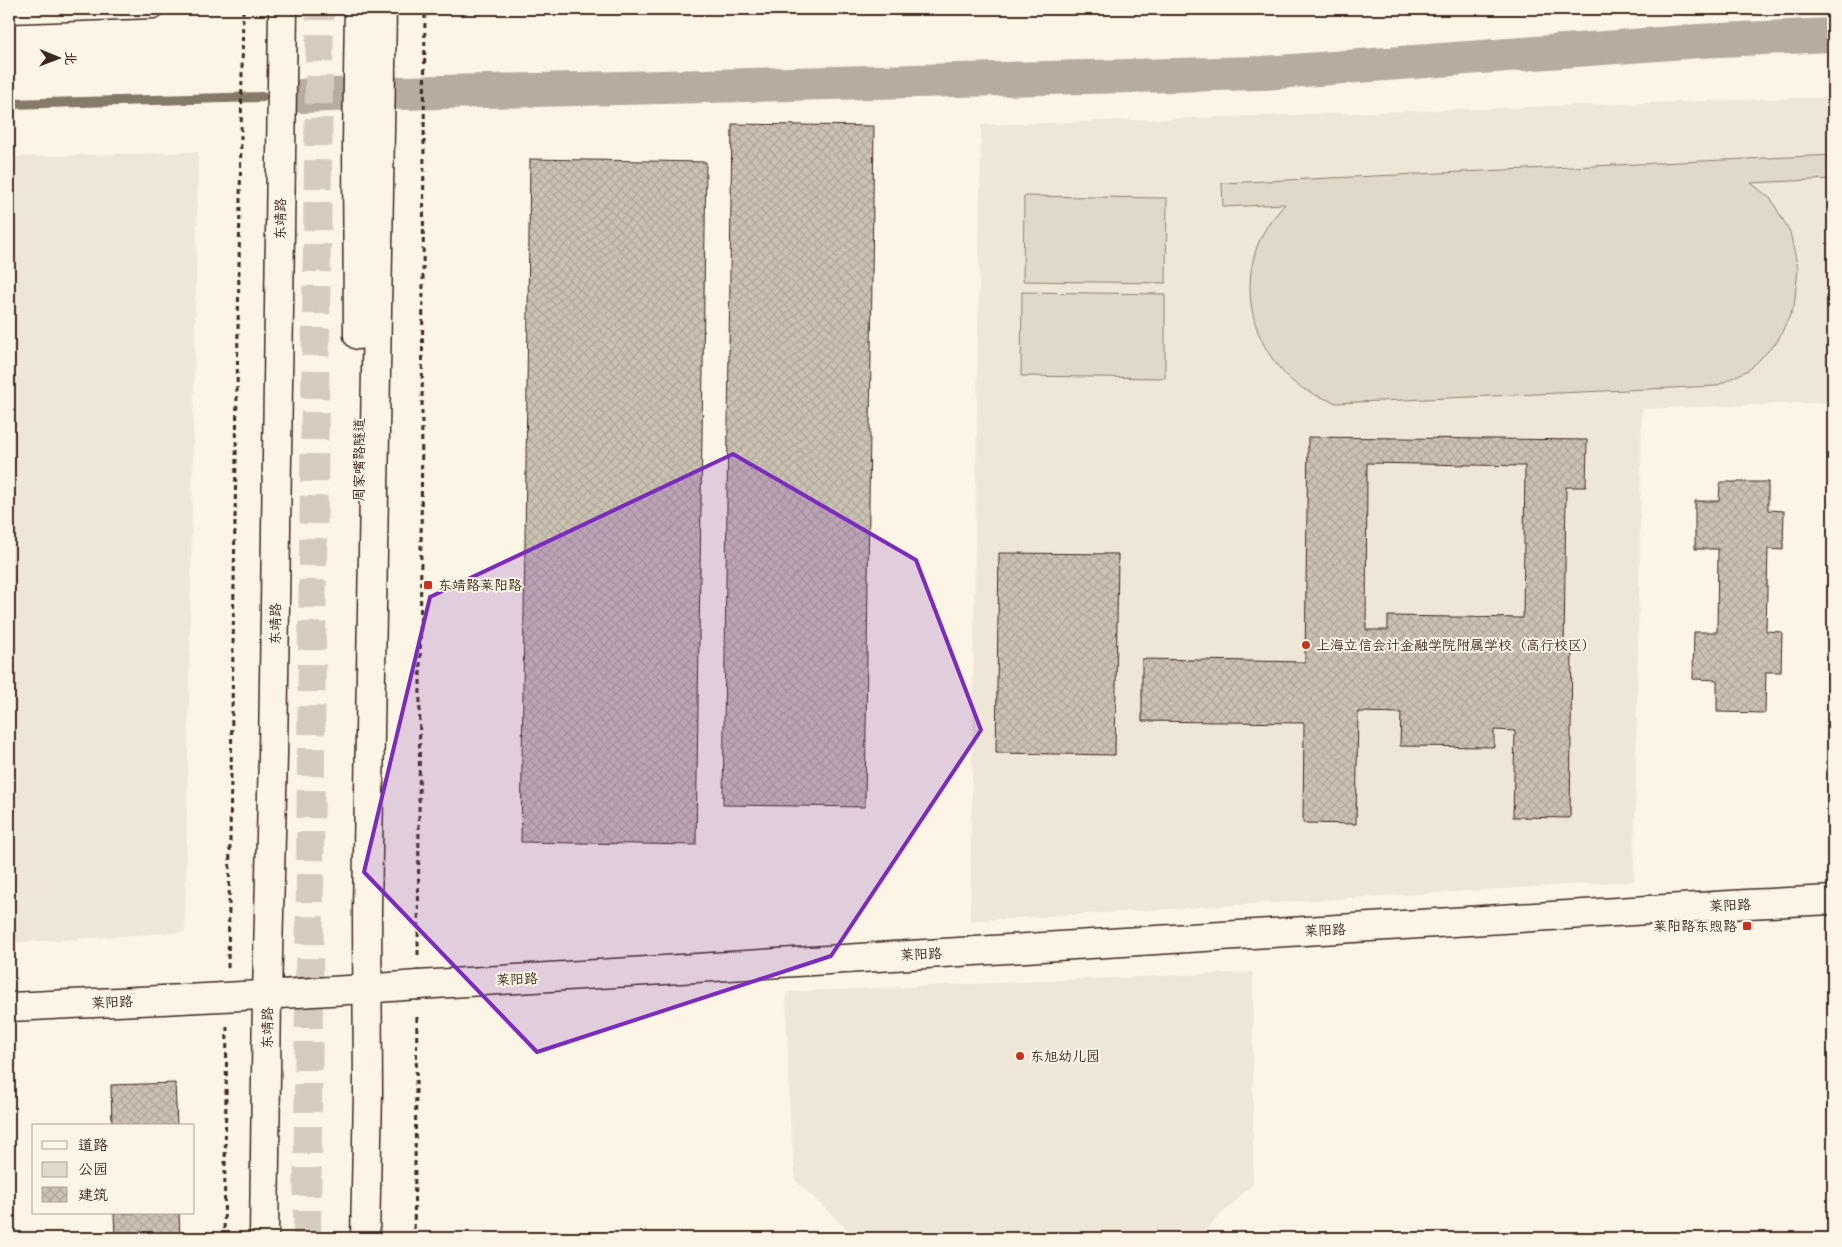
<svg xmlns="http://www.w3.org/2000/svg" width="1842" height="1247" viewBox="0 0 1842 1247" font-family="'Balsamiq Sans','LXGW WenKai TC',sans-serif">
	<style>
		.built { fill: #eee6d6 }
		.green { fill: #e0d8c8; stroke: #8e8173 }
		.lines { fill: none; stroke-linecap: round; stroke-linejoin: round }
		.stream { stroke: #85796b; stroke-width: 10 }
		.canal { stroke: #b7ad9e; stroke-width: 34 }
		.building { fill: url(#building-cross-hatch); stroke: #3b2a1e; fill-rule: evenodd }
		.primary-tunnel { stroke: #d5ccbd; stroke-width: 28; stroke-dasharray: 28 14; stroke-linecap: butt }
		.service-casing { stroke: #3b2a1e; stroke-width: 21 }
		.minor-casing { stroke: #3b2a1e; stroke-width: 31 }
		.secondary-casing { stroke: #3b2a1e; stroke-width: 31 }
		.primary-casing { stroke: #3b2a1e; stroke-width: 31 }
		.path { stroke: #3b2a1e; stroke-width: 3; stroke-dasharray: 5 4; stroke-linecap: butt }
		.service { stroke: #fcf5e5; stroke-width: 18 }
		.minor { stroke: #fcf5e5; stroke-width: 28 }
		.secondary { stroke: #fcf5e5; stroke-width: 28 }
		.primary { stroke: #fcf5e5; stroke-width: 28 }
		.marked { fill: #7b2cbf; fill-opacity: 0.2; stroke: #7b2cbf; stroke-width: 4; stroke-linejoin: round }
		.poi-dot { fill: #c8321e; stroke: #fcf5e5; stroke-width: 2 }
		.labels { text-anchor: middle; stroke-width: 4; stroke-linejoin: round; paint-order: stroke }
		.street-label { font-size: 14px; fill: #3b2a1e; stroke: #fcf5e5 }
		.poi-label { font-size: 14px; fill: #3b2a1e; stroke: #fcf5e5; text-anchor: start }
	</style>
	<defs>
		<pattern id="building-cross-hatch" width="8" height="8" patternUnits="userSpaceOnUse" patternTransform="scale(1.25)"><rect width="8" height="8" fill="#ccc2b3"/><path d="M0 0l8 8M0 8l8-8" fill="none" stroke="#b0a79a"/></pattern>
	</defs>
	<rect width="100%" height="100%" fill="#fcf5e5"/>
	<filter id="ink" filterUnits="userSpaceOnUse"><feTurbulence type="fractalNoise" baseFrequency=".02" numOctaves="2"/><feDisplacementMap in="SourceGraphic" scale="10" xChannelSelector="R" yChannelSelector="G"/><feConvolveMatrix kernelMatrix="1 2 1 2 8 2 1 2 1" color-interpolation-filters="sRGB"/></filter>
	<g filter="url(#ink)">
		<g class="built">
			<path d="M 1833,97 L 1833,402 L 1642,409 L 1634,881 L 970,921 L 981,125 Z"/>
			<path d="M 198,152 L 185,932 L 9,943 L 9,157 Z"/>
			<path d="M 1253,972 L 1253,1184 L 1197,1238 L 1010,1238 L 852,1234 L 796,1181 L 790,1120 L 786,992 Z"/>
		</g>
		<g class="green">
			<path d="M 1833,155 L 1833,179 L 1751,183 L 1771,199 L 1790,232 L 1798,269 L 1794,307 L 1777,342 L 1750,369 L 1716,386 L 1336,403 C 1321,397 1305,392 1292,381 C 1251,344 1238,285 1262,235 C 1268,223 1277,214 1285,204 L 1223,207 L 1222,183 Z"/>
			<path d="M 1024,196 L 1167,198 L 1166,283 L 1023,281 Z"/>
			<path d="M 1022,292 L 1165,294 L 1165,378 L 1021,376 Z"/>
		</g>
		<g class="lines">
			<g class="stream">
				<path d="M 298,95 L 301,96"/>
				<path d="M 9,104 L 262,97"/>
			</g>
			<g class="canal">
				<path d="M 400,93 L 1263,73 L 1699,41 L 1833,35"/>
				<path d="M 301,96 L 361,94"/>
			</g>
		</g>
		<g class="building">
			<path d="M 732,124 L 874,126 L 865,807 L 723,805 Z"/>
			<path d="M 530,159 L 706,162 L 696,845 L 521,842 Z"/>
			<path d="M 1308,437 L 1587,440 L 1586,487 L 1566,487 L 1564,651 L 1572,650 L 1570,818 L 1513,817 L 1515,731 L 1494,730 L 1494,747 L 1400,746 L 1401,713 L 1358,712 L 1356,824 L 1303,823 L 1304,723 L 1142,721 L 1142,659 L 1305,662 ZM 1367,463 L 1525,466 L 1523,618 L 1388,616 L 1388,630 L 1366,630 Z"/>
			<path d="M 1720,482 L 1768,482 L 1768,510 L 1784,511 L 1783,550 L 1768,549 L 1766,631 L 1782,632 L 1781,672 L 1766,672 L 1765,713 L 1717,712 L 1717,680 L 1693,679 L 1694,632 L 1717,632 L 1718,549 L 1695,549 L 1695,501 L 1719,501 Z"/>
			<path d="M 999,553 L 1118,554 L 1115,755 L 996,753 Z"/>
			<path d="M 175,1083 L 177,1126 L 112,1126 L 111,1085 Z"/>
			<path d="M 114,1213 L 179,1213 L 180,1238 L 115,1238 Z"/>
		</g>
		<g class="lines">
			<path class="primary-tunnel" d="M 307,1238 L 312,638 L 320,9"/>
			<defs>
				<path id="service" d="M 9,14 L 154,9"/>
				<path id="minor" d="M 9,1007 C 145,1000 282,996 418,985"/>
				<path id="secondary" d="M 418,985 L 1747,904 L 1833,900"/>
				<g id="primary">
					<path d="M 358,335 L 357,143 L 359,9"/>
					<path d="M 264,1238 L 267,995 L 273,755 L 283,9"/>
					<path d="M 365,1238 L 368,1092 L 367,912 L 382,9"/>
				</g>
			</defs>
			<use href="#service" class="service-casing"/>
			<use href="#minor" class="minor-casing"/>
			<use href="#secondary" class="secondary-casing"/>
			<use href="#primary" class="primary-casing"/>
			<g class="path">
				<path d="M 418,955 L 425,9"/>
				<path d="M 228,968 L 243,9"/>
				<path d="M 224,1238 L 227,1026"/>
				<path d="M 414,1238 L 417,1016"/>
			</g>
			<use href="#service" class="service"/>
			<use href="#minor" class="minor"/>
			<use href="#secondary" class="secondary"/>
			<use href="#primary" class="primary"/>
		</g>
	</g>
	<path class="marked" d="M 733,454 L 916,560 L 981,730 L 831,956 L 537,1052 L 364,872 L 430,597 Z"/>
	<g class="poi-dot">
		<rect x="423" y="580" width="10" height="10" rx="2.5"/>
		<circle cx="1306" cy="645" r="5"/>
		<rect x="1742" y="921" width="10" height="10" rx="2.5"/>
		<circle cx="1020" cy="1056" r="5"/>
	</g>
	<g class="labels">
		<g class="street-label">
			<text transform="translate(280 219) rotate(-89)" y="5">东靖路</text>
			<text transform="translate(359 460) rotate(-90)" y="5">周家嘴路隧道</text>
			<text transform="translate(275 624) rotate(-89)" y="5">东靖路</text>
			<text transform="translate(1730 905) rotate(-3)" y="5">莱阳路</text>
			<text transform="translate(1325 930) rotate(-3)" y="5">莱阳路</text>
			<text transform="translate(921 954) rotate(-3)" y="5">莱阳路</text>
			<text transform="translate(517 979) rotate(-3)" y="5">莱阳路</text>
			<text transform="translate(112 1002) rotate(-3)" y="5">莱阳路</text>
			<text transform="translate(267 1028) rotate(-89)" y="5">东靖路</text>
		</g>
		<g class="poi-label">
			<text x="438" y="590">东靖路莱阳路</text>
			<text x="1316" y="650">上海立信会计金融学院附属学校（高行校区）</text>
			<text x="1737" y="931" text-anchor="end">莱阳路东煦路</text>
			<text x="1030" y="1061">东旭幼儿园</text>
		</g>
	</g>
	<rect width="1842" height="1247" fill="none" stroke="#fcf5e5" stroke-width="30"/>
	<rect x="15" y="15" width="1812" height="1217" fill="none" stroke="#3b2a1e" stroke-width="2" filter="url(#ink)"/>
	<rect x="32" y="1124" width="162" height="90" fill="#fcf5e5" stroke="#afa495"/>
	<rect x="42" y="1141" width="25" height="8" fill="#fcf5e5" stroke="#afa495"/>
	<text x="78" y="1150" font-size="15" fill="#3b2a1e">道路</text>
	<rect x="42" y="1162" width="25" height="15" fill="#e0d8c8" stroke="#afa495"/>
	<text x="78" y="1174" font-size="15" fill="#3b2a1e">公园</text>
	<rect x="42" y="1187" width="25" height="15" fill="url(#building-cross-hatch)" stroke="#afa495"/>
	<text x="78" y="1200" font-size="15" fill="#3b2a1e">建筑</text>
	<g transform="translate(58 58) rotate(91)" stroke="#fcf5e5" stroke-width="4" paint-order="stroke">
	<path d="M0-4L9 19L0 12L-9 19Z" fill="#3b2a1e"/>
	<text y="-8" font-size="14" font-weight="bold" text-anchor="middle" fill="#3b2a1e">北</text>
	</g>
</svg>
